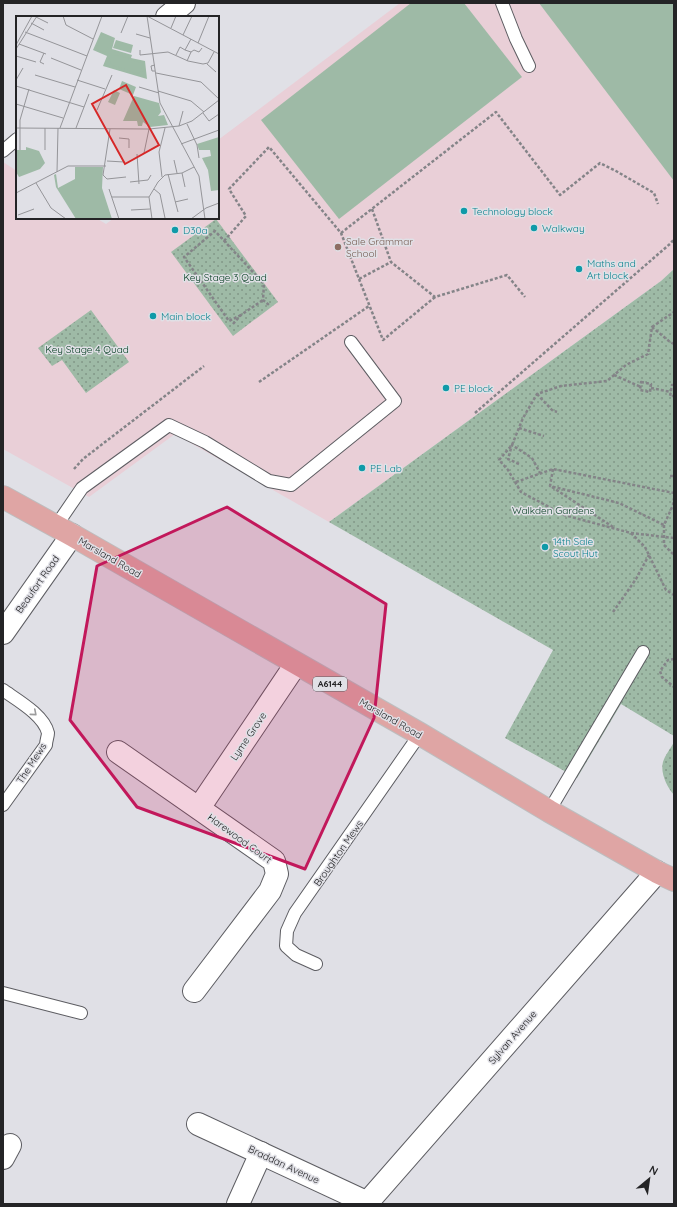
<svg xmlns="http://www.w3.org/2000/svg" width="677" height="1207" viewBox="0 0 677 1207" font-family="Quicksand,sans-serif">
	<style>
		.education { fill: #e9cfd7 }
		.park { fill: url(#park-dots) }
		.pitch { fill: #9ebaa6 }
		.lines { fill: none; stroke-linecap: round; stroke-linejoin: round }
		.lane-casing { stroke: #5d5d62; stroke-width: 14 }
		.street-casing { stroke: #5d5d62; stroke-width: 24 }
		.primary-casing { stroke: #bdbdbe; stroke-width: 24 }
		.path { stroke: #848488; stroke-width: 2.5; stroke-dasharray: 3 2; stroke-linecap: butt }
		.lane { stroke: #fff; stroke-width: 12 }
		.street { stroke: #fff; stroke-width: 22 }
		.primary { stroke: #dfa5a4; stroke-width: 22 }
		.oneway { stroke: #9c9c9d }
		.marked { fill: #c2185b; fill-opacity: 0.2; stroke: #c2185b; stroke-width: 3; stroke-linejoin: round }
		.culture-dot { fill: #0f9aa8; stroke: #e0e0e6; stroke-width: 1.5 }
		.education-dot { fill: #8d6e63; stroke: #e0e0e6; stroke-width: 1.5 }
		.labels { text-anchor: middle; stroke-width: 3; stroke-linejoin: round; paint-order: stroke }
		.shield { fill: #e0e0e6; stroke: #5c5c60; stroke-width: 1 }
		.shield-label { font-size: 9px; font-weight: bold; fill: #242426 }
		.culture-label { font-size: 10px; fill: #0d838f; stroke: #e0e0e6; text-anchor: start }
		.education-label { font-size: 10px; fill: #785e54; stroke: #e0e0e6; text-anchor: start }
		.park-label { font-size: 10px; fill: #003b1d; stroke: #e0e0e6 }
		.street-label { font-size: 10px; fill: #242426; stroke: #e0e0e6 }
		.inset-road { fill: none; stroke: #959599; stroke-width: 1 }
		.view { fill: #d62828; fill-opacity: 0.15; stroke: #d62828; stroke-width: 2 }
		.inset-edge { fill: none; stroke: #242426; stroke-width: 2 }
	</style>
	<defs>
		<pattern id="park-dots" width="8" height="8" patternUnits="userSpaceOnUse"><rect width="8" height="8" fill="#9ebaa6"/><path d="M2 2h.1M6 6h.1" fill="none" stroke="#819787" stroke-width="1.8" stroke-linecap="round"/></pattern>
	</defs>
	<rect width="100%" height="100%" fill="#e0e0e6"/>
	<path class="education" d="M 400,3 L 674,3 L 674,269 L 661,281 L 329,522 L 175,434 L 89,497 L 3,449 L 3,162 L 17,171 L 17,218 L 96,218 L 106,224 L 114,218 L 218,218 L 218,140 Z"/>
	<g class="park">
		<path d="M 216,219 L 278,302 L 233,336 L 171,252 Z"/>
		<path d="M 674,269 L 674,736 L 621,704 L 577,778 L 505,738 L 553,650 L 329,522 L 661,281 Z"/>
		<path d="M 91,310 L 129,362 L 86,393 L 62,360 L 52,366 L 38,348 Z"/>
		<path d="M 674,742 L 674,795 C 667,787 660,773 663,762 C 665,755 671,748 674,742 Z"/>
	</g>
	<g class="pitch">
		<path d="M 411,3 L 464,3 L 522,77 L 339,219 L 261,120 Z"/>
		<path d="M 539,3 L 674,3 L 674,181 Z"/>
	</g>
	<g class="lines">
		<defs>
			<g id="lane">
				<path d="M 502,3 L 516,39 L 529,66"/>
				<path d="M 3,151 L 17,139"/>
				<path d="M 56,526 L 82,488 L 169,425 L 205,442 L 269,481 L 291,485 L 395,401 L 351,342"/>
				<path d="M 3,690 C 17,700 44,715 48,733 C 48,736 46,741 46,745 L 3,805"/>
				<path d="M 549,811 L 643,652"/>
				<path d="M 316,964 L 296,955 L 286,946 L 287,931 L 295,913 L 420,734"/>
				<path d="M 3,993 L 81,1013"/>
			</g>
			<g id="street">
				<path d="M 167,17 L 184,3"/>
				<path d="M 3,633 L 72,535"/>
				<path d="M 118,752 L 274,861 L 277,874 L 270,891 L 194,991"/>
				<path d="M 199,808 L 296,664"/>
				<path d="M 198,1124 L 370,1204"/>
				<path d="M 3,1158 L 10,1145"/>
				<path d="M 367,1203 L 657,872"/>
				<path d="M 238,1204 L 261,1153"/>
			</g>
			<path id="primary" d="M 3,497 L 72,535 L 420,734 L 549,811 L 657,872 L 674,880"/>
		</defs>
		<use href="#lane" class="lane-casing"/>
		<use href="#street" class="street-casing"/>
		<use href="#primary" class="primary-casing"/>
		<g class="path">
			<path d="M 372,209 L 391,262 L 435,297 L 507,275 L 525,297"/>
			<path d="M 341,233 L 496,112 L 560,195 L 600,163 L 616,171 L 654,193 L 658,204"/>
			<path d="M 224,241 L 246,216 L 229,189 L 269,147 L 341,233 L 359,279 L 391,262"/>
			<path d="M 359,279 L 383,340 L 435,297"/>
			<path d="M 241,315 L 229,321 L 184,257 L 215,231 L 264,284 L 263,300 L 269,305"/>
			<path d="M 233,324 L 241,315 L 263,300"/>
			<path d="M 652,327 L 674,312"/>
			<path d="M 674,344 L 670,342 L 652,327 L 648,354 L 626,365 L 607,381 L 561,386 L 537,394 L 523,418 L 512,445 L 499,460 L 508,470 L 521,492 L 564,515 L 631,533 L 645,547 L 666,590 L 674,595"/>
			<path d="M 614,375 L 641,387"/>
			<path d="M 259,382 L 369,306"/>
			<path d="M 641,382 L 651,384 L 650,392 L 640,390 Z"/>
			<path d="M 674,385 L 672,385 L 670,396 L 674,396"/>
			<path d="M 651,388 L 671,392"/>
			<path d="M 537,394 L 552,410 L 557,412"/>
			<path d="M 475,413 L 671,243 L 674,239"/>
			<path d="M 519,428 L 544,436"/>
			<path d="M 532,458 L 540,473"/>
			<path d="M 519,464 L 508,459 L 512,445 L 532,458"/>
			<path d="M 74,469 L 83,459 L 204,366"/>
			<path d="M 553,469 L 550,486 L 619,503 L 664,525 L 673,505 L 674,498"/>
			<path d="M 670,476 L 674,476"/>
			<path d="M 516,482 L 553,469 L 674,493"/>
			<path d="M 552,487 L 613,527"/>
			<path d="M 664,525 L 664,545 L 674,555"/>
			<path d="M 631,533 L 674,538"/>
			<path d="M 613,612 L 636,579 L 649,555"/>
			<path d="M 674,659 L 668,660 L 660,671 L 662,677 L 674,687"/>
		</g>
		<use href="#lane" class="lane"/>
		<use href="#street" class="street"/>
		<use href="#primary" class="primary"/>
	</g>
	<defs><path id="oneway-chevron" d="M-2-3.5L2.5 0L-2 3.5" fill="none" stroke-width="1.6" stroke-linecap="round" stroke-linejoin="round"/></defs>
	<use class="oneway" href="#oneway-chevron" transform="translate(34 713) rotate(41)"/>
	<path class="marked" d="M 227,507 L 386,604 L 374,718 L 305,869 L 137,807 L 70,720 L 97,566 Z"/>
	<g class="culture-dot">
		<circle cx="464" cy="211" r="4"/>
		<circle cx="534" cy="228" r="4"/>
		<circle cx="175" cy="230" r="4"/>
		<circle cx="579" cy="269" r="4"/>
		<circle cx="153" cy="316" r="4"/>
		<circle cx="446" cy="388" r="4"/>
		<circle cx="362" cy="468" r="4"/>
		<circle cx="545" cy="547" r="4"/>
	</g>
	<circle class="education-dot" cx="338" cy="247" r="4"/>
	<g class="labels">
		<rect class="shield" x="313" y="677" width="34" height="14" rx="3"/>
		<g class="shield-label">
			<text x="330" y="687">A6144</text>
		</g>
		<g class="culture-label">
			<text x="472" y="215">Technology block</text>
			<text x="542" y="232">Walkway</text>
			<text x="183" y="234">D30a</text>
			<text x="587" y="267">Maths and<tspan x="587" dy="12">Art block</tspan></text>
			<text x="161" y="320">Main block</text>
			<text x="454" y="392">PE block</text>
			<text x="370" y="472">PE Lab</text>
			<text x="553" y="545">14th Sale<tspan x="553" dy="12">Scout Hut</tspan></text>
		</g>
		<g class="education-label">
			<text x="346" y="245">Sale Grammar<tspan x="346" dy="12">School</tspan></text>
		</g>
		<g class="park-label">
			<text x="225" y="281">Key Stage 3 Quad</text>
			<text x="87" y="353">Key Stage 4 Quad</text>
			<text x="553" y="514">Walkden Gardens</text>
		</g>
		<g class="street-label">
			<text transform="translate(110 557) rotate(30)" y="4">Marsland Road</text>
			<text transform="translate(37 584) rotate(-55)" y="4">Beaufort Road</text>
			<text transform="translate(391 718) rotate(30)" y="4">Marsland Road</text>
			<text transform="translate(248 736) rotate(-56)" y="4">Lyme Grove</text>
			<text transform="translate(31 763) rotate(-57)" y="4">The Mews</text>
			<text transform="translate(240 838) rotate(36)" y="4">Harewood Court</text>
			<text transform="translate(338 853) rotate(-55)" y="4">Broughton Mews</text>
			<text transform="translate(512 1037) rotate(-49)" y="4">Sylvan Avenue</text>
			<text transform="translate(284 1164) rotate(25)" y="4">Braddan Avenue</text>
		</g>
	</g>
	<g transform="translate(16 16)">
		<rect width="203" height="203" fill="#e0e0e6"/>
		<path d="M 85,16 L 99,22 L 96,33 L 116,39 L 115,42 L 129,45 L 131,63 L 87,50 L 91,40 L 77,34 ZM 118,80 L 143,87 L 145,96 L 142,100 L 148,99 L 152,109 L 134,111 L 127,106 L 126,110 L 122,110 L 121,105 L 107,105 ZM 203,121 L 203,174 L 195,175 L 192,154 L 186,142 L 195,140 L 194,134 L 183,134 L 181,128 Z" fill="#9ebaa6"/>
		<path d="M 86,18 L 96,22 L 89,37 L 80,33 ZM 100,24 L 117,29 L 115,37 L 97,32 ZM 101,38 L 125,46 L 128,55 L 121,58 L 96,50 L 93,42 ZM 100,39 L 125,47 L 126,55 L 121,57 L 96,49 L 94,43 ZM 106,65 L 120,71 L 117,79 L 103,73 ZM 98,74 L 104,77 L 99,89 L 92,86 ZM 10,131 L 23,135 L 29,147 L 24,153 L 3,161 L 0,156 L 0,134 L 10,134 ZM 59,151 L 87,151 L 86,172 L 96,203 L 60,203 L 40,171 L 38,159 L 40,158 L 42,172 L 59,163 Z" fill="#9ebaa6" fill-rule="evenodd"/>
		<path class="inset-road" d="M 47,0 L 50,9 L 77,23M 131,0 L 144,87 L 183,160 L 189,203M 131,0 L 203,38M 20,1 L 32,7M 15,7 L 28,14M 155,12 L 160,0M 9,16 L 71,40M 105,17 L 112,0M 120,18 L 134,22M 167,19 L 176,0M 182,27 L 193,0M 3,28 L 30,38M 0,29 L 16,0M 0,33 L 21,0M 124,34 L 124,39 L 152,36 L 172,45 L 187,48 L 192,47 L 198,36M 169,34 L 175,23M 175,36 L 178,34 L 183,36 L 186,32M 160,39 L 164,31 L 169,34 L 175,36 L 171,45M 0,40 L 20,46M 35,42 L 65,54M 28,48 L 24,46 L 28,37M 191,48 L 200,56M 139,49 L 135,50 L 136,55 L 139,55M 140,57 L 185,66 L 203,83M 19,59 L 59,71M 0,64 L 7,52M 61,64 L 89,73M 0,70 L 68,91M 123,71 L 143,77M 142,75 L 175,85 L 188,96M 0,88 L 47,102M 81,94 L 96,59M 187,97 L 193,105 L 203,98M 171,108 L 181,129 L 183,142M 163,110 L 167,95M 0,112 L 133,113 L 163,110 L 176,105 L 203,84M 44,112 L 86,0M 60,112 L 73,78M 94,113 L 87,159 L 91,163 L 110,161M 103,122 L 113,123 L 113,132M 165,128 L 203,114M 4,134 L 4,104 L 13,73M 29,134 L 29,112M 128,137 L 133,113M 121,138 L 123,168M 158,144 L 161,157M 91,145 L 108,146M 41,156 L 42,112M 166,157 L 169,171M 152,158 L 162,196M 146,161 L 143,136 L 149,112M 114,166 L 132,164 L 135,159M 20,167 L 35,192 L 50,203M 93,173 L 103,203M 138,173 L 144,178 L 149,202M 0,177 L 52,150 L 90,150M 96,181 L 133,181M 159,186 L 172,183M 115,194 L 134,193M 2,199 L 18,193M 136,203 L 133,181 L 142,166 L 149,159 L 166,157 L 178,151M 175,203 L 190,192 L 203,187"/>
		<path class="view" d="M 110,69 L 143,129 L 109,148 L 76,88 Z"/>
		<rect width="203" height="203" class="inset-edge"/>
	</g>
	<rect width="677" height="1207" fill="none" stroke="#242426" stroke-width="8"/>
	<g transform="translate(649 1179) rotate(29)" stroke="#e0e0e6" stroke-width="3" paint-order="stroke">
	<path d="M0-3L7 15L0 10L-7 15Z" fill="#242426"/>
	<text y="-6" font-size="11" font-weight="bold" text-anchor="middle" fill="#242426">N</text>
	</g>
</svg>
